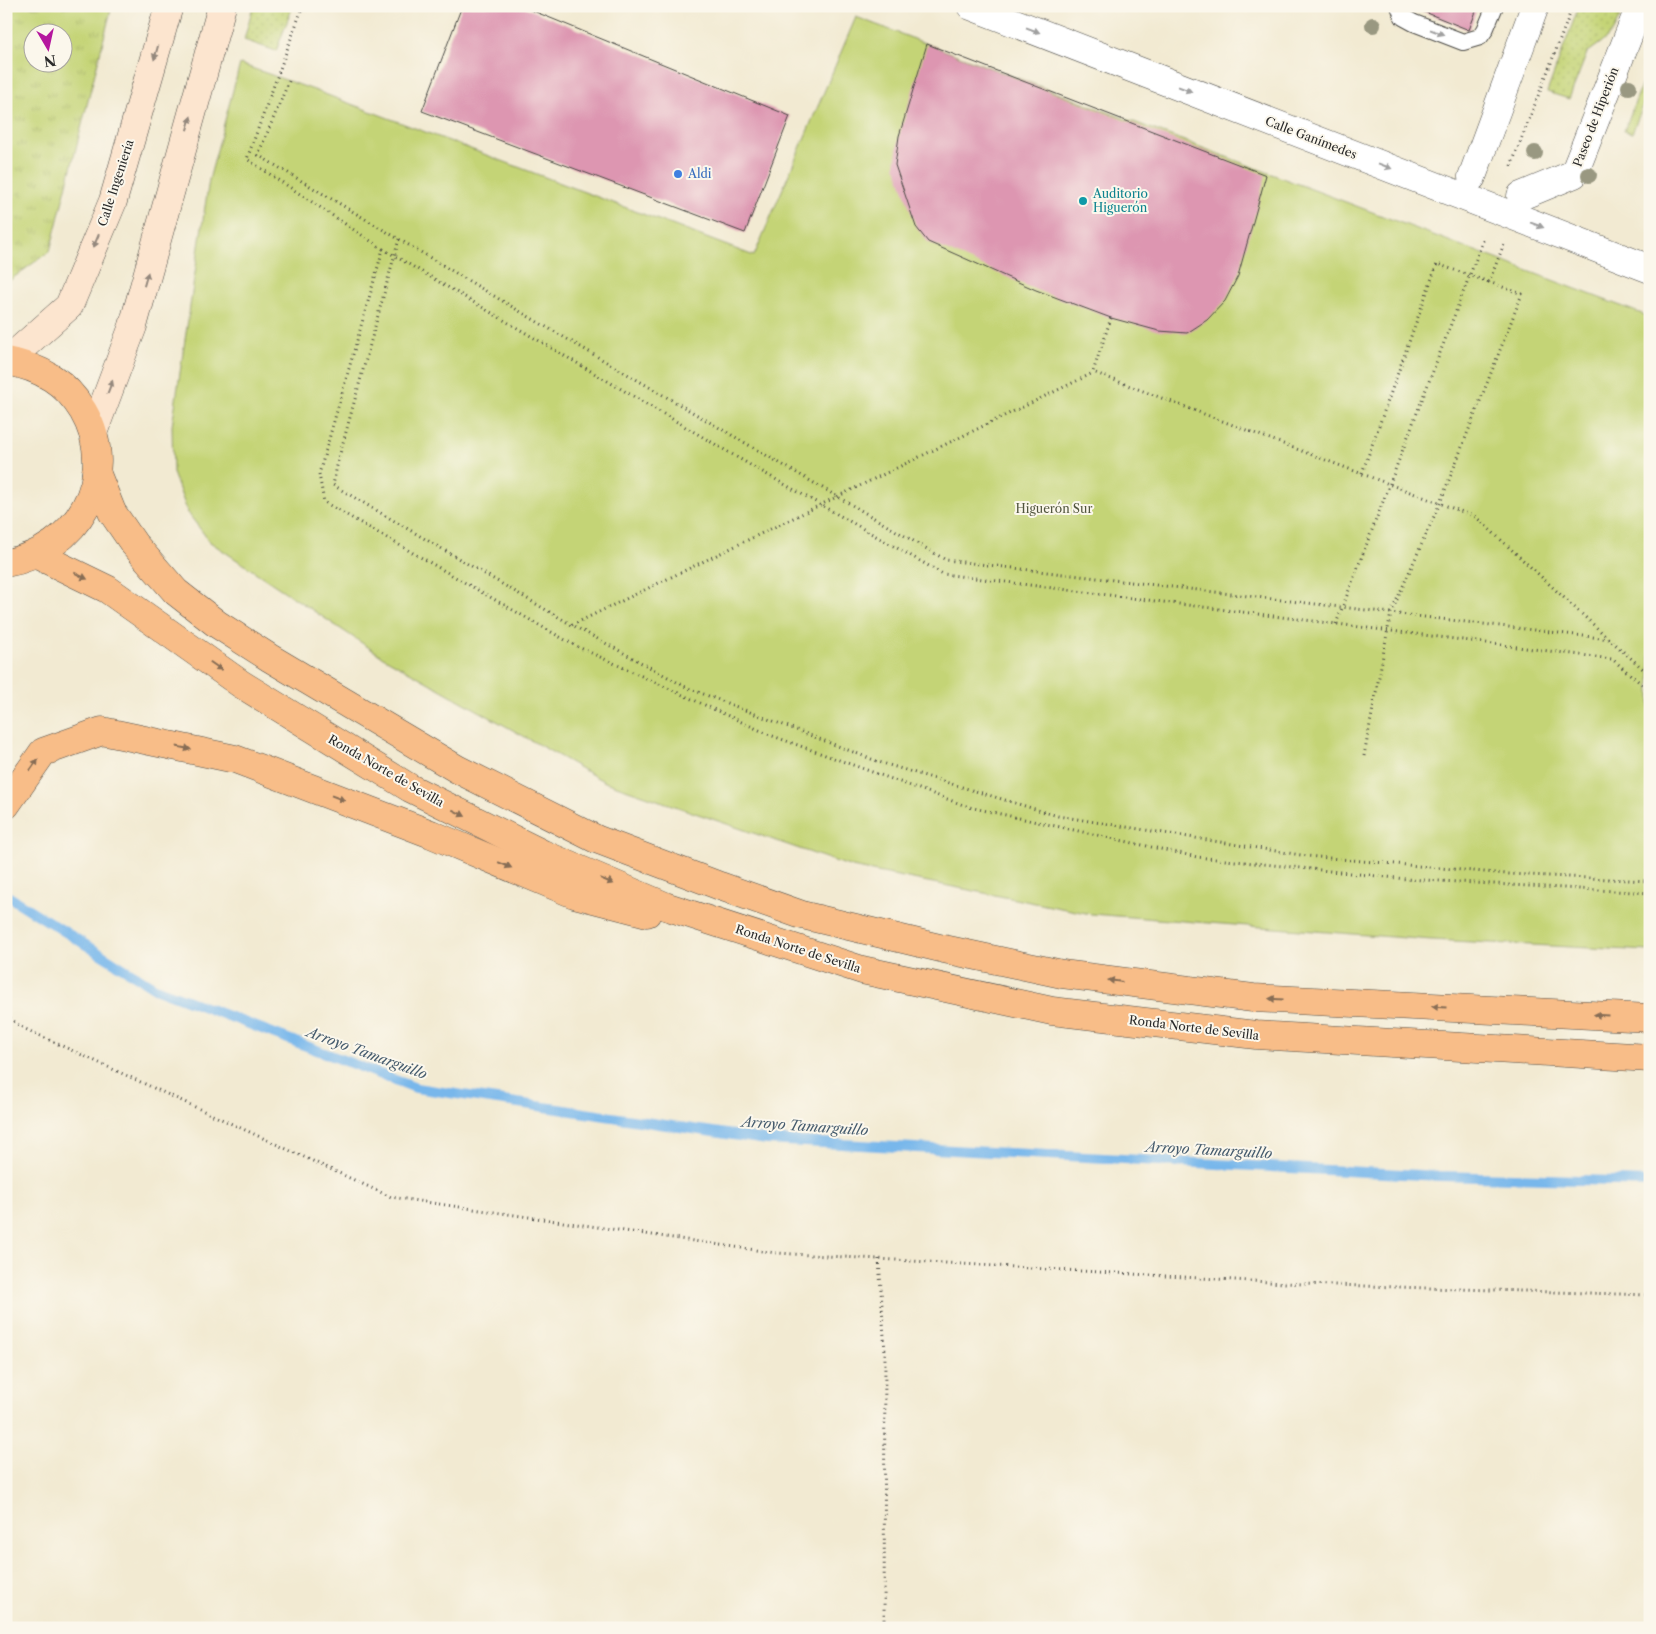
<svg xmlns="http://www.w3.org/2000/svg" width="1656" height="1634" viewBox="0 0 1656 1634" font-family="'Libre Caslon Text',serif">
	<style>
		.grass { fill: url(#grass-tufts); stroke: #788050; fill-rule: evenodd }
		.park { fill: #c4d476; stroke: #788050 }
		.garden { fill: url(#garden-dots); stroke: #788050 }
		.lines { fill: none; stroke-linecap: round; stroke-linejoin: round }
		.stream { stroke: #78b7eb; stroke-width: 10 }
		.building { fill: #dd96b1 }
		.lane-casing { stroke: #494844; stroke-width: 18 }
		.street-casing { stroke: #494844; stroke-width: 29 }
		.secondary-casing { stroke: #494844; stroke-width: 29 }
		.highway-casing { stroke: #494844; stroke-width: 29 }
		.path { stroke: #494844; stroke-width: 3; stroke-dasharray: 1 4; stroke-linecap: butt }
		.lane { stroke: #fff; stroke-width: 16 }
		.street { stroke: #fff; stroke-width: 28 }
		.secondary { stroke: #fce5cf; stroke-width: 28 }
		.highway { stroke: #f8bd88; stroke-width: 28 }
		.tree { fill: #999881 }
		.oneway { fill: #a0a0a0 }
		.oneway2 { fill: #94887d }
		.oneway3 { fill: #876d55 }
		.shop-dot { fill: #3f7fe0; stroke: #fbf7ec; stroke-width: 2 }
		.culture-dot { fill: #0f9aa8; stroke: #fbf7ec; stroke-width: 2 }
		.labels { text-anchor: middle; stroke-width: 4; stroke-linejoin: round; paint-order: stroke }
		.street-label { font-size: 12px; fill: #2b2b2b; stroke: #fbf7ec }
		.shop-label { font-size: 12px; fill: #366cbe; stroke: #fbf7ec; text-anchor: start }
		.culture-label { font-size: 12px; fill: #0d838f; stroke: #fbf7ec; text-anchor: start }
		.park-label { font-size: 12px; fill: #51553e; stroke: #fbf7ec }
		.water-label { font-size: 14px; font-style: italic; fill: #465c6e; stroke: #fbf7ec }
	</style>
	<defs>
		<pattern id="grass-tufts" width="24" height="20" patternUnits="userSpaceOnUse" patternTransform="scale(1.25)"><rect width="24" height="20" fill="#c4d476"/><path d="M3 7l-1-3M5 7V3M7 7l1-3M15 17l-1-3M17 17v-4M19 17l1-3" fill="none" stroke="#a9b666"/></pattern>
		<pattern id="garden-dots" width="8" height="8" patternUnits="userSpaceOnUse" patternTransform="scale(1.25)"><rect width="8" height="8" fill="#c4d476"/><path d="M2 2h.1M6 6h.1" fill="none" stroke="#a9b666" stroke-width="1.8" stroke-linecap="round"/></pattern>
	</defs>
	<rect width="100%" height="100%" fill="#fbf7ec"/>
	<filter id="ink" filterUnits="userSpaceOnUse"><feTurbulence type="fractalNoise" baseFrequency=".02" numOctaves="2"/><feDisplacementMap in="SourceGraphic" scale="10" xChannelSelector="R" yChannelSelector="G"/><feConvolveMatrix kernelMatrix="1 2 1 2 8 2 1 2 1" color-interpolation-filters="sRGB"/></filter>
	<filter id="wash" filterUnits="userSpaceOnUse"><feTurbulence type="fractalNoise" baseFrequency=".0096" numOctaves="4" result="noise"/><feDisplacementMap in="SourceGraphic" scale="20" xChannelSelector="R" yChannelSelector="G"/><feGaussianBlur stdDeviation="1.12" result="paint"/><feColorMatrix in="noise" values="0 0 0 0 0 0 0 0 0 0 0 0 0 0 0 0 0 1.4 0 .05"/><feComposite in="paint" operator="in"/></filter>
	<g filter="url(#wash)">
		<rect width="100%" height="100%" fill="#f2ead2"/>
		<g class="grass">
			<path d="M 6,6 L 112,6 L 50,251 L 6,283 ZM 32,32 L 62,32 L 62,62 L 32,62 Z"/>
			<path d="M 1650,63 L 1650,88 L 1632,133 L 1624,131 Z"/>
		</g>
		<path class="park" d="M 856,17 L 1650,317 L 1650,951 L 1432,940 L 1091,914 L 852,867 L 605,782 L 383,657 L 210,542 L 188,513 L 173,473 L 172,426 L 209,180 L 240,64 L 314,90 L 754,256 Z"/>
		<g class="garden">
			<path d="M 253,6 L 293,6 L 276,51 L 244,40 Z"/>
			<path d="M 1579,6 L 1621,6 L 1622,13 L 1613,31 L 1606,39 L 1587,53 L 1569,99 L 1547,92 Z"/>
		</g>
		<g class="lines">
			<path class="stream" d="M 6,895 L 155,988 L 416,1088 L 767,1140 L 1440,1176 L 1650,1182"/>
		</g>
		<g id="blocks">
			<g class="building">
				<path d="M 462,6 L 521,6 L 790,116 L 745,233 L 422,111 Z"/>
				<path d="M 1410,6 L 1478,6 L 1469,30 Z"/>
				<path d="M 927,44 L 1266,175 L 1238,276 L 1225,301 L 1207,320 L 1187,333 L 1159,331 L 1111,318 L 1036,290 L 928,242 L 916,227 L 895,165 L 899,136 Z"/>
			</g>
		</g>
	</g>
	<g filter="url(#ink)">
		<use href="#blocks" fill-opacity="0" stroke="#494844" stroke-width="1"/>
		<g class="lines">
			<defs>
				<path id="lane" d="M 1399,6 L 1403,17 L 1414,23 L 1463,42 L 1480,37 L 1485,30 L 1495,6"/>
				<g id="street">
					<path d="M 971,6 L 1650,269"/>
					<path d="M 1472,177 L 1535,6"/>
					<path d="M 1521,196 L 1574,174 L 1640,6"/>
				</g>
				<g id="secondary">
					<path d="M 7,361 L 69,306 L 113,201 L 169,6"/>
					<path d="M 93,433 L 133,326 L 222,6"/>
				</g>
				<g id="highway">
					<path d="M 6,361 C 23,364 38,369 52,378 C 65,386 75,398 83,411 C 121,476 77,551 6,563"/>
					<path d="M 96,472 L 112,512 L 134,544 L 176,592 L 217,624 L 270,658 L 457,769 L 596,839 L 720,886 L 802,915 L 944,949 L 1062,974 L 1253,998 L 1650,1018"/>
					<path d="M 37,555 L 107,589 L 241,684 L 410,788 L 543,854 L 665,906 L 862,970 L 1052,1011 L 1256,1035 L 1650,1058"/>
					<path d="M 6,805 L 43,752 L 102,731 L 235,759 L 431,834 L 574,894 L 647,913"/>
				</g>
			</defs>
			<use href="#lane" class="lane-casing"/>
			<use href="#street" class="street-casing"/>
			<use href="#secondary" class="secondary-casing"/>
			<use href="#highway" class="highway-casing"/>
			<g class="path">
				<path d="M 303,6 L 247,159 L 383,249 L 319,474 L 324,502 L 574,645 L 770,735 L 969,807 L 1197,857 L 1406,879 L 1650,893"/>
				<path d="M 289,81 L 258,155 L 531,318 L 946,560 L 1609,639 L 1650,675"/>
				<path d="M 1511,166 L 1573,6"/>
				<path d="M 399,239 L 338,461 L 333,485 L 572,625 L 688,688 L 879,762 L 1058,816 L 1307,856 L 1507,874 L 1650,881"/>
				<path d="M 383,249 L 752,466 L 943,574 L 1612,659 L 1650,691"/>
				<path d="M 1111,318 L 1093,372 L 1476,517 L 1609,639"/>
				<path d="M 1362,473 L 1437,264 L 1489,282"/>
				<path d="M 1336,624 L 1484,238"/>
				<path d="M 572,625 L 1093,373"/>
				<path d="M 1364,756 L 1391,613 L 1440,503 L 1522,294 L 1489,282 L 1504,244"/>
				<path d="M 6,1015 L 21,1027 L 391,1197 L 776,1253 L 1302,1284 L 1650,1295"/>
				<path d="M 879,1259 L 885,1352 L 884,1628"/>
			</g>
			<use href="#lane" class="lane"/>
			<use href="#street" class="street"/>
			<use href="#secondary" class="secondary"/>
			<use href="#highway" class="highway"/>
		</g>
		<g class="tree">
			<circle cx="1373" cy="25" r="8"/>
			<circle cx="1629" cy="87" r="8"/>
			<circle cx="1535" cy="153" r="8"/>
			<circle cx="1589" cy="175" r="8"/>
		</g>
		<defs><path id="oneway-solid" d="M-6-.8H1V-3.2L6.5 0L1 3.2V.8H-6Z" transform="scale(1.25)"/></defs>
		<g class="oneway">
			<use href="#oneway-solid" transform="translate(1033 30) rotate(21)"/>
			<use href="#oneway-solid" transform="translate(1437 32) rotate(21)"/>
			<use href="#oneway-solid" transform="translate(1185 89) rotate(21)"/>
			<use href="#oneway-solid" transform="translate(1385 166) rotate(21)"/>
			<use href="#oneway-solid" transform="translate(1537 225) rotate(21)"/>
		</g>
		<g class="oneway2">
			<use href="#oneway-solid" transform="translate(156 53) rotate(106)"/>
			<use href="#oneway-solid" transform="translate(189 123) rotate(-74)"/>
			<use href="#oneway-solid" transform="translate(96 241) rotate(113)"/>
			<use href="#oneway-solid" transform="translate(146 279) rotate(-74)"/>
			<use href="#oneway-solid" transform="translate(110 387) rotate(-69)"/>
		</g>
		<g class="oneway3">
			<use href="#oneway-solid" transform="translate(81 576) rotate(26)"/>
			<use href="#oneway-solid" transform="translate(216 666) rotate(35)"/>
			<use href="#oneway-solid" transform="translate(184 748) rotate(12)"/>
			<use href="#oneway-solid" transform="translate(34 765) rotate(-55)"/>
			<use href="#oneway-solid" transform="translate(338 798) rotate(21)"/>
			<use href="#oneway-solid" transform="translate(459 813) rotate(27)"/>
			<use href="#oneway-solid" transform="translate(505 865) rotate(23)"/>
			<use href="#oneway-solid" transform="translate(607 881) rotate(23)"/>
			<use href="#oneway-solid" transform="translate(1115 981) rotate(-173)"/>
			<use href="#oneway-solid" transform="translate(1276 999) rotate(-177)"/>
			<use href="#oneway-solid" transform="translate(1439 1007) rotate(-177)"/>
			<use href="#oneway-solid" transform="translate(1601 1015) rotate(-177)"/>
		</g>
	</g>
	<circle class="shop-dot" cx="678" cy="174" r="5"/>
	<circle class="culture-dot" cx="1083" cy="201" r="5"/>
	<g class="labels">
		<g class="street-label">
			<text transform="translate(1596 117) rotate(-69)" y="4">Paseo de Hiperión</text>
			<text transform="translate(1311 138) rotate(21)" y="4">Calle Ganímedes</text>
			<text transform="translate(116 183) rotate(-72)" y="4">Calle Ingeniería</text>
			<text transform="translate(386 771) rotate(30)" y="4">Ronda Norte de Sevilla</text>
			<text transform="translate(798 949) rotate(18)" y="4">Ronda Norte de Sevilla</text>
			<text transform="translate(1194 1028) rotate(7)" y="4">Ronda Norte de Sevilla</text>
		</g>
		<g class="shop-label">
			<text x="688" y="178">Aldi</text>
		</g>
		<g class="culture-label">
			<text x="1093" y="198">Auditorio<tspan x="1093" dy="14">Higuerón</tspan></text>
		</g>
		<g class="park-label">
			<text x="1054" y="513">Higuerón Sur</text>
		</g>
		<g class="water-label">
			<text transform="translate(367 1053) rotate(20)" y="5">Arroyo Tamarguillo</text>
			<text transform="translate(805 1126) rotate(4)" y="5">Arroyo Tamarguillo</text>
			<text transform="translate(1209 1150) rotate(3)" y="5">Arroyo Tamarguillo</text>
		</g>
	</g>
	<rect width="1656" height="1634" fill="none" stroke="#fbf7ec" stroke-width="25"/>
	<g transform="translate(48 48) rotate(171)"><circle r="24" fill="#fbf7ec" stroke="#a8a59f"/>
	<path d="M0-4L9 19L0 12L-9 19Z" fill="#b5179e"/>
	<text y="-8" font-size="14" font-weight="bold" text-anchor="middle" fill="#2b2b2b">N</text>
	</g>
</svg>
